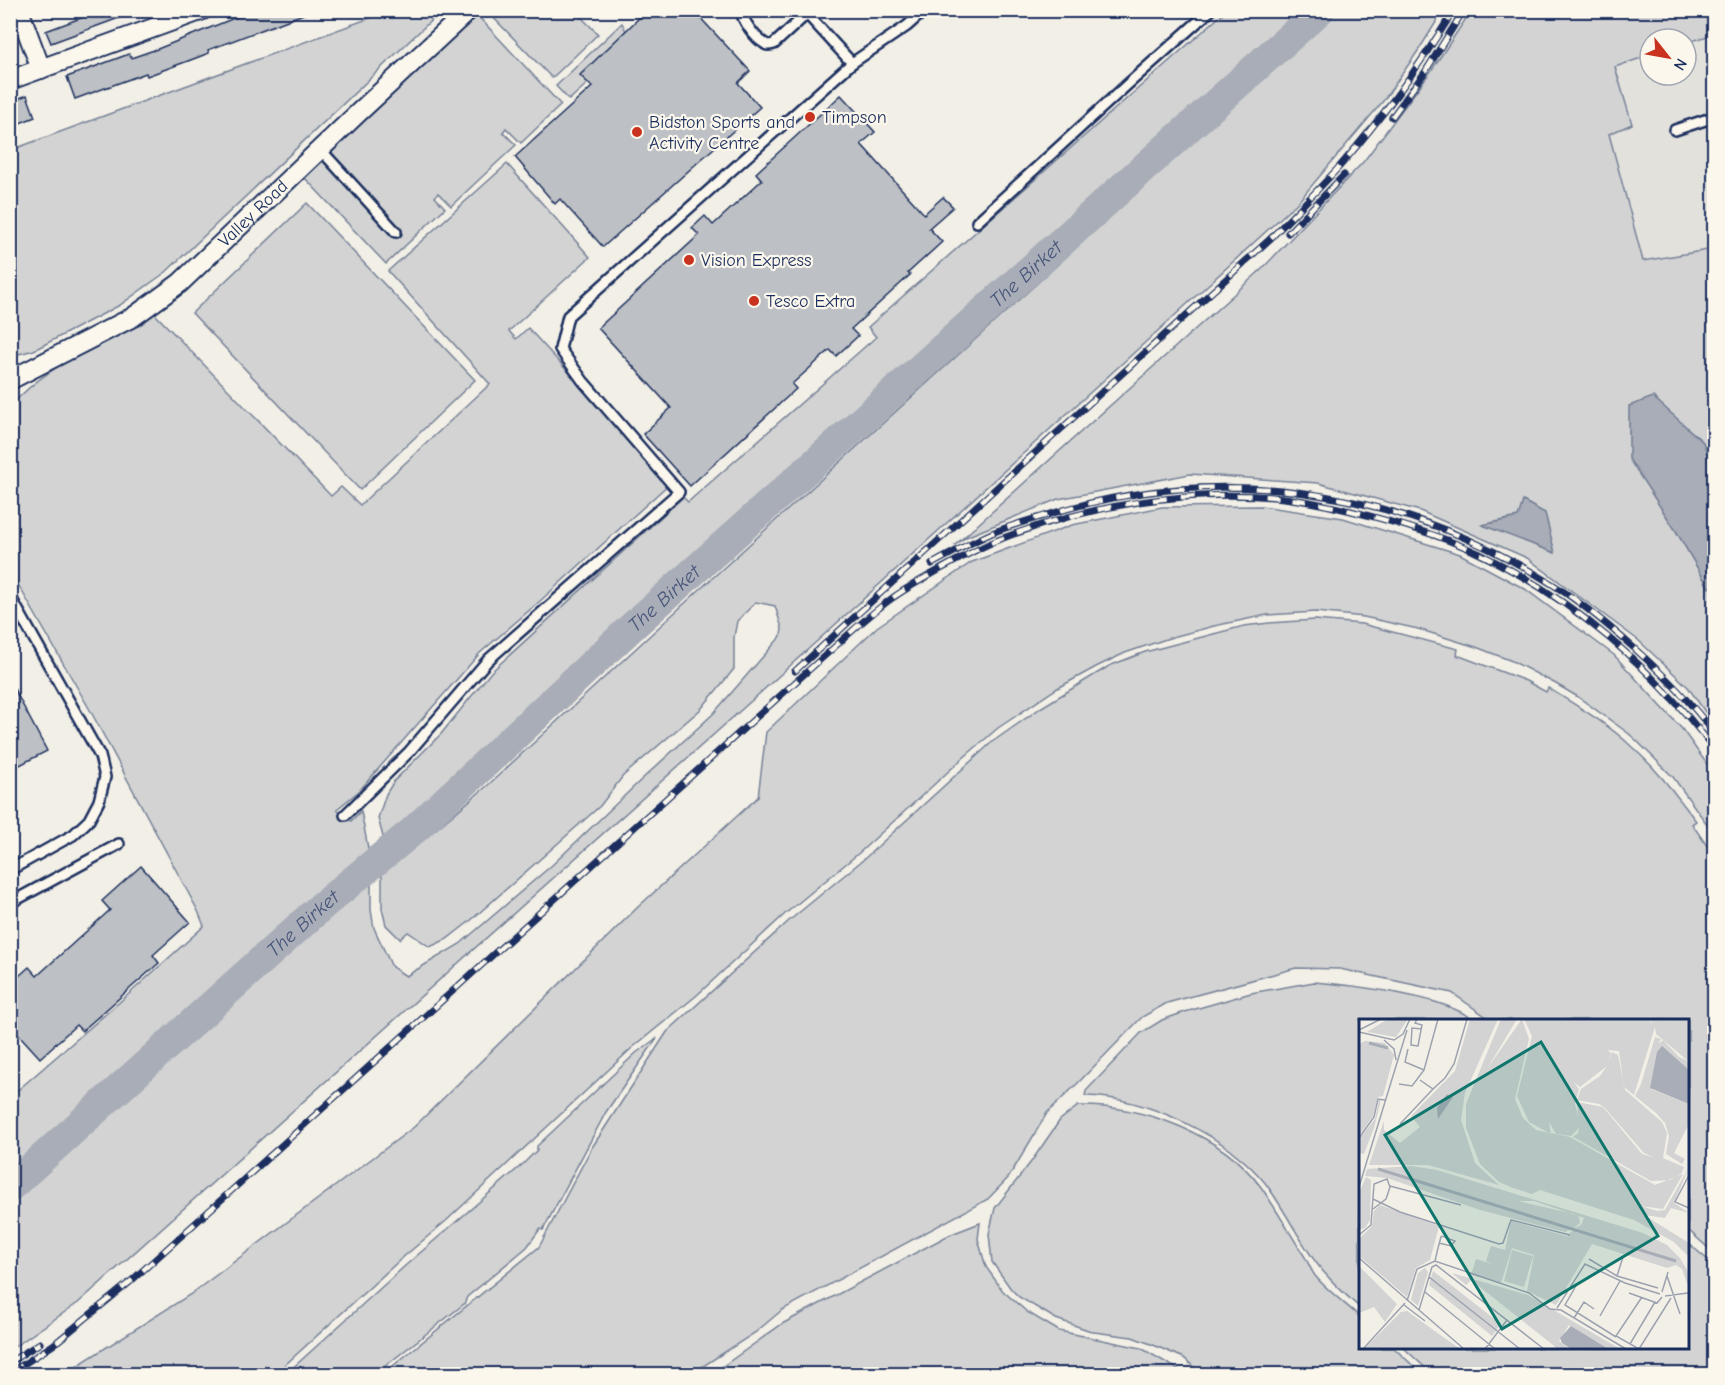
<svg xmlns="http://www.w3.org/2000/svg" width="1725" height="1385" viewBox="0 0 1725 1385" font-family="'Comic Neue',sans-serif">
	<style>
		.built { fill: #e2e1dc }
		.green { fill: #d2d3d2; stroke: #768198; stroke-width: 1.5 }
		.water { fill: #a9adb7; stroke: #707b93; stroke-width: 1.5 }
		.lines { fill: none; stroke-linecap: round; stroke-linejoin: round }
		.river { stroke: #a9adb7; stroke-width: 30 }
		.building { fill: #bdc0c4; stroke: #1b2f5e; stroke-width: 1.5 }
		.lane-casing { stroke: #1b2f5e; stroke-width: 14 }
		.street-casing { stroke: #1b2f5e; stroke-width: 22 }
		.lane { stroke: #fbf7ec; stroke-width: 9 }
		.street { stroke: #fbf7ec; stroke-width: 18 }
		.rail-casing { stroke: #1b2f5e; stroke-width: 7 }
		.rail { stroke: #fbf7ec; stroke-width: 4.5; stroke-dasharray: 14; stroke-linecap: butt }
		.poi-dot { fill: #c8321e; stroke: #fbf7ec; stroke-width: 2 }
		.labels { text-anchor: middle; stroke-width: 4.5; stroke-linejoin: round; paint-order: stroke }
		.poi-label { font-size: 18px; fill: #1b2f5e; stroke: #fbf7ec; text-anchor: start }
		.street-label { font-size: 18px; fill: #1b2f5e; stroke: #fbf7ec }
		.water-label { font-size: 20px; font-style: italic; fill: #465579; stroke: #fbf7ec }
		.inset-river { fill: none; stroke: #a9adb7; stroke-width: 3 }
		.inset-road { fill: none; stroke: #9ca2b0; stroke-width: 1.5 }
		.view { fill: #0f766e; fill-opacity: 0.15; stroke: #0f766e; stroke-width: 3 }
		.inset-edge { fill: none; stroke: #1b2f5e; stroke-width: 3 }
	</style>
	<rect width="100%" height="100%" fill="#f2efe6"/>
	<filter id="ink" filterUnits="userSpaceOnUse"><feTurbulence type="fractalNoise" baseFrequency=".0167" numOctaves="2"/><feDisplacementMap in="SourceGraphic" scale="12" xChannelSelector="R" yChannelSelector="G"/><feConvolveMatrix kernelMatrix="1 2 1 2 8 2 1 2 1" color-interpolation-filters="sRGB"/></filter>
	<g filter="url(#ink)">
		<path class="built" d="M 1714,34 L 1714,249 L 1643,261 L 1609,134 L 1632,123 L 1615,67 L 1650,55 L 1650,75 L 1686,75 L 1686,43 Z"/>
		<g class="green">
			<path d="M 1227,10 L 1316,11 L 701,558 L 386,848 L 378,818 L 386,794 L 394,781 L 441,734 L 491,672 L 683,497 L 688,502 L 876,337 L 868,327 Z"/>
			<path d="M 389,11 L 441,11 L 166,272 L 120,305 L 34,350 L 11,356 L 11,150 Z"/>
			<path d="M 487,11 L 575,11 L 598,34 L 552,78 Z"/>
			<path d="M 1337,11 L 1443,11 L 1420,48 L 1384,100 L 1298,202 L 1172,318 L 759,694 L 78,1303 L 11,1349 L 11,1200 L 371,876 L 371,910 L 374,928 L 392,967 L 406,976 L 460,944 L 551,866 L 641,780 L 713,714 L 781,636 L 782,628 L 775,606 L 756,602 L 737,621 L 734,637 L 734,669 L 701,709 L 623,776 L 600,806 L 469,922 L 447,939 L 430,947 L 408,932 L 400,939 L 386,925 L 382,909 L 382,870 L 396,863 L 488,785 L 698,591 Z"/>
			<path d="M 1471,11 L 1714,11 L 1714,34 L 1686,43 L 1686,39 L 1650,39 L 1650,55 L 1615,67 L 1632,124 L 1609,134 L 1643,261 L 1714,249 L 1714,725 L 1688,687 L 1638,640 L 1527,558 L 1420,511 L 1318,483 L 1190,474 L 1058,499 L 966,537 L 954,546 L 1262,269 L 1364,161 L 1431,71 Z"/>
			<path d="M 476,14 L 561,105 L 521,143 L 506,128 L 503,132 L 516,145 L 451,206 L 438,193 L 435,197 L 445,208 L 386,264 L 304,177 Z"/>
			<path d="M 622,23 L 626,31 L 581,75 L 588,83 L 569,100 L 556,86 Z"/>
			<path d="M 507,164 L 590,257 L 509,331 L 516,339 L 528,328 L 670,483 L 539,602 L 480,653 L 359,791 L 337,809 L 351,821 L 361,811 L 371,864 L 358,873 L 328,889 L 11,1176 L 11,1096 L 130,993 L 204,926 L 198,911 L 90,710 L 11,572 L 11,406 C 47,363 106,343 153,312 L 331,496 L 341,487 L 360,505 L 490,384 L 388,271 Z"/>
			<path d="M 307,203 L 475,380 L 360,490 L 192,313 Z"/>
			<path d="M 1261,506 L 1343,518 L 1460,554 L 1525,589 L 1614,655 L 1682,729 L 1714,774 L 1714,834 L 1673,777 L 1637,741 L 1628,733 L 1578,697 L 1556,684 L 1512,661 L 1476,647 L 1418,629 L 1364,617 L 1316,612 L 1267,615 L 1214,626 L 1169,638 L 1125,653 L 1096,667 L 1056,689 L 998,728 L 962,759 L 859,853 L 785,914 L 696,996 L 632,1048 L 446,1221 L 401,1259 L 275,1374 L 64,1374 L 191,1294 L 414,1127 L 638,907 L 758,797 L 766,732 L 877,627 L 972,562 L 1072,525 L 1162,507 Z"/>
			<path d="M 1315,620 L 1362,624 L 1458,649 L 1457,655 L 1526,681 L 1546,692 L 1548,688 C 1577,706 1607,723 1632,747 C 1657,769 1676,795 1696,821 L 1692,824 L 1714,856 L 1714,1253 L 1688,1230 L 1688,1020 L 1491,1020 L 1452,993 L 1340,969 L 1296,968 L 1167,1003 L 1142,1017 L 1077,1084 L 1047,1113 L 1009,1177 L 988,1199 L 782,1310 L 756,1332 L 691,1374 L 383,1374 L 539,1247 L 591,1149 L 667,1032 L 790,920 L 864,859 L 992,742 L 1042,707 L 1109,666 L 1145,652 L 1244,626 L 1269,623 Z"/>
			<path d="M 1314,982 C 1342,984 1369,988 1397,993 C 1426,999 1450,1004 1475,1020 L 1360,1020 L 1360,1308 C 1346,1295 1330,1281 1318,1265 C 1299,1240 1285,1210 1266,1184 C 1228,1136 1146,1097 1085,1096 L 1086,1091 L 1141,1033 L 1162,1020 L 1185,1012 L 1251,993 Z"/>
			<path d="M 657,1038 L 606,1112 L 543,1230 L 540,1229 L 527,1247 L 467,1297 L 464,1304 L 375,1374 L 286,1374 L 406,1265 L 523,1164 L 537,1150 L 537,1146 L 636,1053 Z"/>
			<path d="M 1078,1106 C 1143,1105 1222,1134 1261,1187 C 1277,1210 1290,1234 1305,1257 C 1309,1264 1311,1271 1316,1277 C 1329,1292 1346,1304 1360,1317 L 1360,1348 L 1394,1348 L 1422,1374 L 1201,1374 L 1184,1358 L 1151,1344 L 1132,1337 L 1094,1332 L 1056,1319 L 1019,1297 L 1011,1289 L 992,1262 L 989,1234 L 995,1208 L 1031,1162 L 1060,1120 Z"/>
			<path d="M 980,1223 L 978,1239 L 986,1267 L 1003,1291 L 1027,1312 L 1059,1331 L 1141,1348 L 1186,1374 L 712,1374 L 782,1324 L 949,1235 Z"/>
			<path d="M 1688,1243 L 1714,1265 L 1714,1374 L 1432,1374 L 1404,1348 L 1688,1348 Z"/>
		</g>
		<g class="water">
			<path d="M 1653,397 L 1703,442 L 1714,470 L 1714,585 L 1709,588 L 1676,531 L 1629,459 L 1629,406 Z"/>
			<path d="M 1523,501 L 1545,513 L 1555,553 L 1482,525 L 1518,517 Z"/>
		</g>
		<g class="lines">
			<path class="river" id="s1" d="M 10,1187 L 323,905 L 413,831 L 634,625 L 1320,10"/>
		</g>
		<g class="building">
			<path d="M 102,10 L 138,11 L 51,43 L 46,31 Z"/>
			<path d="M 254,10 L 309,10 L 309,12 L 208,50 L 209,53 L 188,61 L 147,76 L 146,73 L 75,99 L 67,77 L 129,54 L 131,58 L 160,48 Z"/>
			<path d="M 639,10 L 693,10 L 750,71 L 738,83 L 760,107 L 603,247 L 560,199 L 555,204 L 515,157 L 592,87 L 580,75 L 640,17 Z"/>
			<path d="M 27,95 L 35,117 L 10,127 L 10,102 Z"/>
			<path d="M 841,95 L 875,132 L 861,144 L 924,214 L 943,197 L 953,207 L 929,228 L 942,242 L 908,273 L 910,275 L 851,329 L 858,336 L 836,356 L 830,350 L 792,384 L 796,389 L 690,486 L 643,434 L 671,408 L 598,328 L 699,235 L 692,228 L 705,216 L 713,225 L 762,180 L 756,173 Z"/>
			<path d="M 10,681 L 47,751 L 10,770 Z"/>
			<path d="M 141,866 L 190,922 L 153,955 L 159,963 L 82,1031 L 76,1025 L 40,1058 L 10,1025 L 10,984 L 29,967 L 37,976 L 110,910 L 102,901 Z"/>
		</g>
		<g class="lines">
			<defs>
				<g id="lane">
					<path d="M 741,10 C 742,20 755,38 764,43 C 767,46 770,45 774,44 L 811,10"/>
					<path d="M 807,14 L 852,63"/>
					<path d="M 1675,130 L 1714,117"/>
					<path d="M 320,149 L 396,232"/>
					<path d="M 977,222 L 1128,84 L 1211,10"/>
					<path d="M 10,596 L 100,756 L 105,777 L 99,801 L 89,820 L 73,835 L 10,870"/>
					<path d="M 345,815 L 409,752 L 488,660 L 679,492 L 583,381 L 560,349 L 568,316 L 852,63 L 907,26 L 925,10"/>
					<path d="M 10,903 L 119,844"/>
				</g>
				<g id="street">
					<path d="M 19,10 L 41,69"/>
					<path d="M 10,80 L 203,10"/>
					<path id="s2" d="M 10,380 L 133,317 L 180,283 L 356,115 L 469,10"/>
				</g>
			</defs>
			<use href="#lane" class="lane-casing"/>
			<use href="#street" class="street-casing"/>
			<use href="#lane" class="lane"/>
			<use href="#street" class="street"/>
			<defs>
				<g id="rail">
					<path d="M 1392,117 L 1425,72 L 1464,10"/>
					<path d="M 1288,233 L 1344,175"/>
					<path d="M 932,564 C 952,553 972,542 992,533 C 1009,526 1027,521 1044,516 C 1216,460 1399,488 1552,584 C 1581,602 1608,625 1634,648 C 1663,674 1691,702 1714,733"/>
					<path d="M 795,671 L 1270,239 C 1293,215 1317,191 1340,166 C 1382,118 1420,65 1454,10"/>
					<path d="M 10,1362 L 40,1343"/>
					<path d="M 10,1373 L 53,1345 L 130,1282 L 821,659 C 844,639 866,617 891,599 C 906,588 923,579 939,570 C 958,560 978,548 998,540 C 1088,505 1188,488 1284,498 C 1315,502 1345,509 1374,517 C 1411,527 1447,538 1480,554 C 1572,598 1653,668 1714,749"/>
				</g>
			</defs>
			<use href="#rail" class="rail-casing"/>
			<use href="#rail" class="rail"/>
		</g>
	</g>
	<g class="poi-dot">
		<circle cx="810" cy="117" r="6"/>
		<circle cx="637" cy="132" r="6"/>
		<circle cx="689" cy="260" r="6"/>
		<circle cx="754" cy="301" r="6"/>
	</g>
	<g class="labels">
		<g class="poi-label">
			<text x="822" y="123">Timpson</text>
			<text x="649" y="128">Bidston Sports and<tspan x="649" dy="21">Activity Centre</tspan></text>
			<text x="701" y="266">Vision Express</text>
			<text x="766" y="307">Tesco Extra</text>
		</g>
		<g class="street-label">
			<text dy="6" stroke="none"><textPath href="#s2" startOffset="297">Valley Road</textPath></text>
		</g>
		<g class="water-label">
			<text dy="7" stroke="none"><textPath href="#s1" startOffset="1366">The Birket</textPath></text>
			<text dy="7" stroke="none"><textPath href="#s1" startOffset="880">The Birket</textPath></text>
			<text dy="7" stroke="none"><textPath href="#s1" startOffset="394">The Birket</textPath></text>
		</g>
	</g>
	<g transform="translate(1359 1019)">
		<rect width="330" height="330" fill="#f2efe6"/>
		<path d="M 29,0 L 49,0 L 37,18 L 8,13 ZM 111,0 L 139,0 L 106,74 L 102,101 L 116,144 L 140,166 L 69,146 L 10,146 L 25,102 L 25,111 L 41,124 L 61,108 L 52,97 L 96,52 ZM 142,0 L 158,0 L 128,50 L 163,0 L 170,20 L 156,80 L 164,99 L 177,111 L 211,118 L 296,166 L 324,155 L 304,190 L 282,187 L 298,192 L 306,191 L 330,148 L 315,184 L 330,194 L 312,189 L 306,199 L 285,196 L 330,224 L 330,238 L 315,223 L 275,201 L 181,171 L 173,175 L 154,169 L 140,163 L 121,145 L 107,109 L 107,85 ZM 165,0 L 289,0 L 295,7 L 290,0 L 330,0 L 330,51 L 311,37 L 292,70 L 330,85 L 330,105 L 315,134 L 326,140 L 323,145 L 307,135 L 310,117 L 306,104 L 297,94 L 276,77 L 282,65 L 296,18 L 302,20 L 299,25 L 304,21 L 320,38 L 329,42 L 297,15 L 296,8 L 275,76 L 265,68 L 260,32 L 248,31 L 252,34 L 249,45 L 253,33 L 259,36 L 266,71 L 303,103 L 308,114 L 304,139 L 325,148 L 322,155 L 311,161 L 292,162 L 218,120 L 214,118 L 219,114 L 220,109 L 212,117 L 197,115 L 190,103 L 192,115 L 170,103 L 158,77 L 173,17 ZM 248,47 L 241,57 L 222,70 L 218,81 L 240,85 L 245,88 L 285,134 L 296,139 L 283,135 L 244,88 L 218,83 L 219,97 L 216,85 L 220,70 L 215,63 L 221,68 ZM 6,22 L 26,24 L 35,36 L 24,77 L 19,78 L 14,97 L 0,117 L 0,25 ZM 20,81 L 22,81 L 15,109 L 5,135 L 0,134 L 0,120 L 16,100 ZM 52,147 L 78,151 L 284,214 L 308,226 L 321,239 L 330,254 L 330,270 L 323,250 L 317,246 L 308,249 L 233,225 L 197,286 L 168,272 L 175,236 L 153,229 L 142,264 L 112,256 L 117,240 L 133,245 L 127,242 L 132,227 L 146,231 L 152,202 L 208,217 L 215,210 L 318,241 L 216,209 L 222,206 L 225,199 L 175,182 L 159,182 L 215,195 L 220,198 L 221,204 L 215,209 L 19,149 L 212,210 L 206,213 L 121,191 L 28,159 L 6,157 L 8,150 ZM 7,158 L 12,161 L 11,201 L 6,209 L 0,211 L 0,174 ZM 21,186 L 80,207 L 71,241 L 57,249 L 48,278 L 0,237 L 0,220 L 13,207 L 15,192 ZM 153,231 L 174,237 L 165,268 L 145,262 ZM 71,245 L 66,249 L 69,253 L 59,287 L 52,281 L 59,254 ZM 0,247 L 38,285 L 26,303 L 15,288 L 0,294 ZM 74,252 L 142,305 L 133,317 L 70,266 ZM 93,254 L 169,276 L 261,330 L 250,330 L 210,306 L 200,322 L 210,330 L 199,330 L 112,261 L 107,266 ZM 48,292 L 70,308 L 101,330 L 5,330 L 42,293 Z" fill="#d2d3d2" fill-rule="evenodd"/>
		<path d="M 303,27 L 330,51 L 330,85 L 291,69 L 298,33 ZM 88,75 L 94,78 L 79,100 L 78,89 ZM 212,307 L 248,329 L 249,330 L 212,330 L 203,324 L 201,319 Z" fill="#a9adb7"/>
		<path class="inset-river" d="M 10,24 L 29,29M 19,150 L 317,242"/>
		<path class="inset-road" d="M 58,0 L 56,4 L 63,6 L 62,11 L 59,27 L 52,26 L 53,9 L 63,10M 0,11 L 22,0M 0,13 L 35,21 L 44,15 L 51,0M 25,21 L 35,30 L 37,41M 49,30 L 46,43 L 65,51 L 79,0M 61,61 L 74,70 L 86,59 L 95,45 L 108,0M 40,65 L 53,67 L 65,51M 41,105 L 74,70M 0,119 L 15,98 L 19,80 L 26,81M 330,156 L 316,183 L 330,189M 31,167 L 102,186M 0,168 L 48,11M 14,180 L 41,193 L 140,225 L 144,224 L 152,201 L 211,216M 0,216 L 12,206 L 15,165 L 28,160 L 31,168 L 27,180 L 14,190M 0,239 L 105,330M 230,240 L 258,257 L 299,269M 76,242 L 79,229 L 82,218 L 83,217 L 96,222 L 92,227 L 80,224M 258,257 L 264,238M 308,257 L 321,295M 70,258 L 161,330M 218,265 L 206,286 L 257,318M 66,273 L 136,330M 303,273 L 309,253M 270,274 L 298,284 L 303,278M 306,277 L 329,274M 283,278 L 257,317 L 280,330 L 312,279M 48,282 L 58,250 L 76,242 L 170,274 L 191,290 L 202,291 L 267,330M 45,286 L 66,302M 198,289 L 226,245 L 266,264 L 301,275M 60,291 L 73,248 L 77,246 L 185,330M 241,297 L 261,262M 215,299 L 225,283 L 235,290M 271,325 L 296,283M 4,330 L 46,284M 126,330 L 148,301"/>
		<path class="view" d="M 182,23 L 299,217 L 143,310 L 26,116 Z"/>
		<rect width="330" height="330" class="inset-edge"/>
	</g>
	<rect width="1725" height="1385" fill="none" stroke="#fbf7ec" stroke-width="36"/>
	<rect x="18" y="18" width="1689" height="1349" fill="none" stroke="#1b2f5e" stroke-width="2" filter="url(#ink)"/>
	<g transform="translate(1668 57) rotate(121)"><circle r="28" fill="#fbf7ec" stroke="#a1a7b3" stroke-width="1.5"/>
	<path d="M0-4.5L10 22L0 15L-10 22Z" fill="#c8321e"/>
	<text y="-9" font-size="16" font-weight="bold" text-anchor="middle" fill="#1b2f5e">N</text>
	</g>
</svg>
